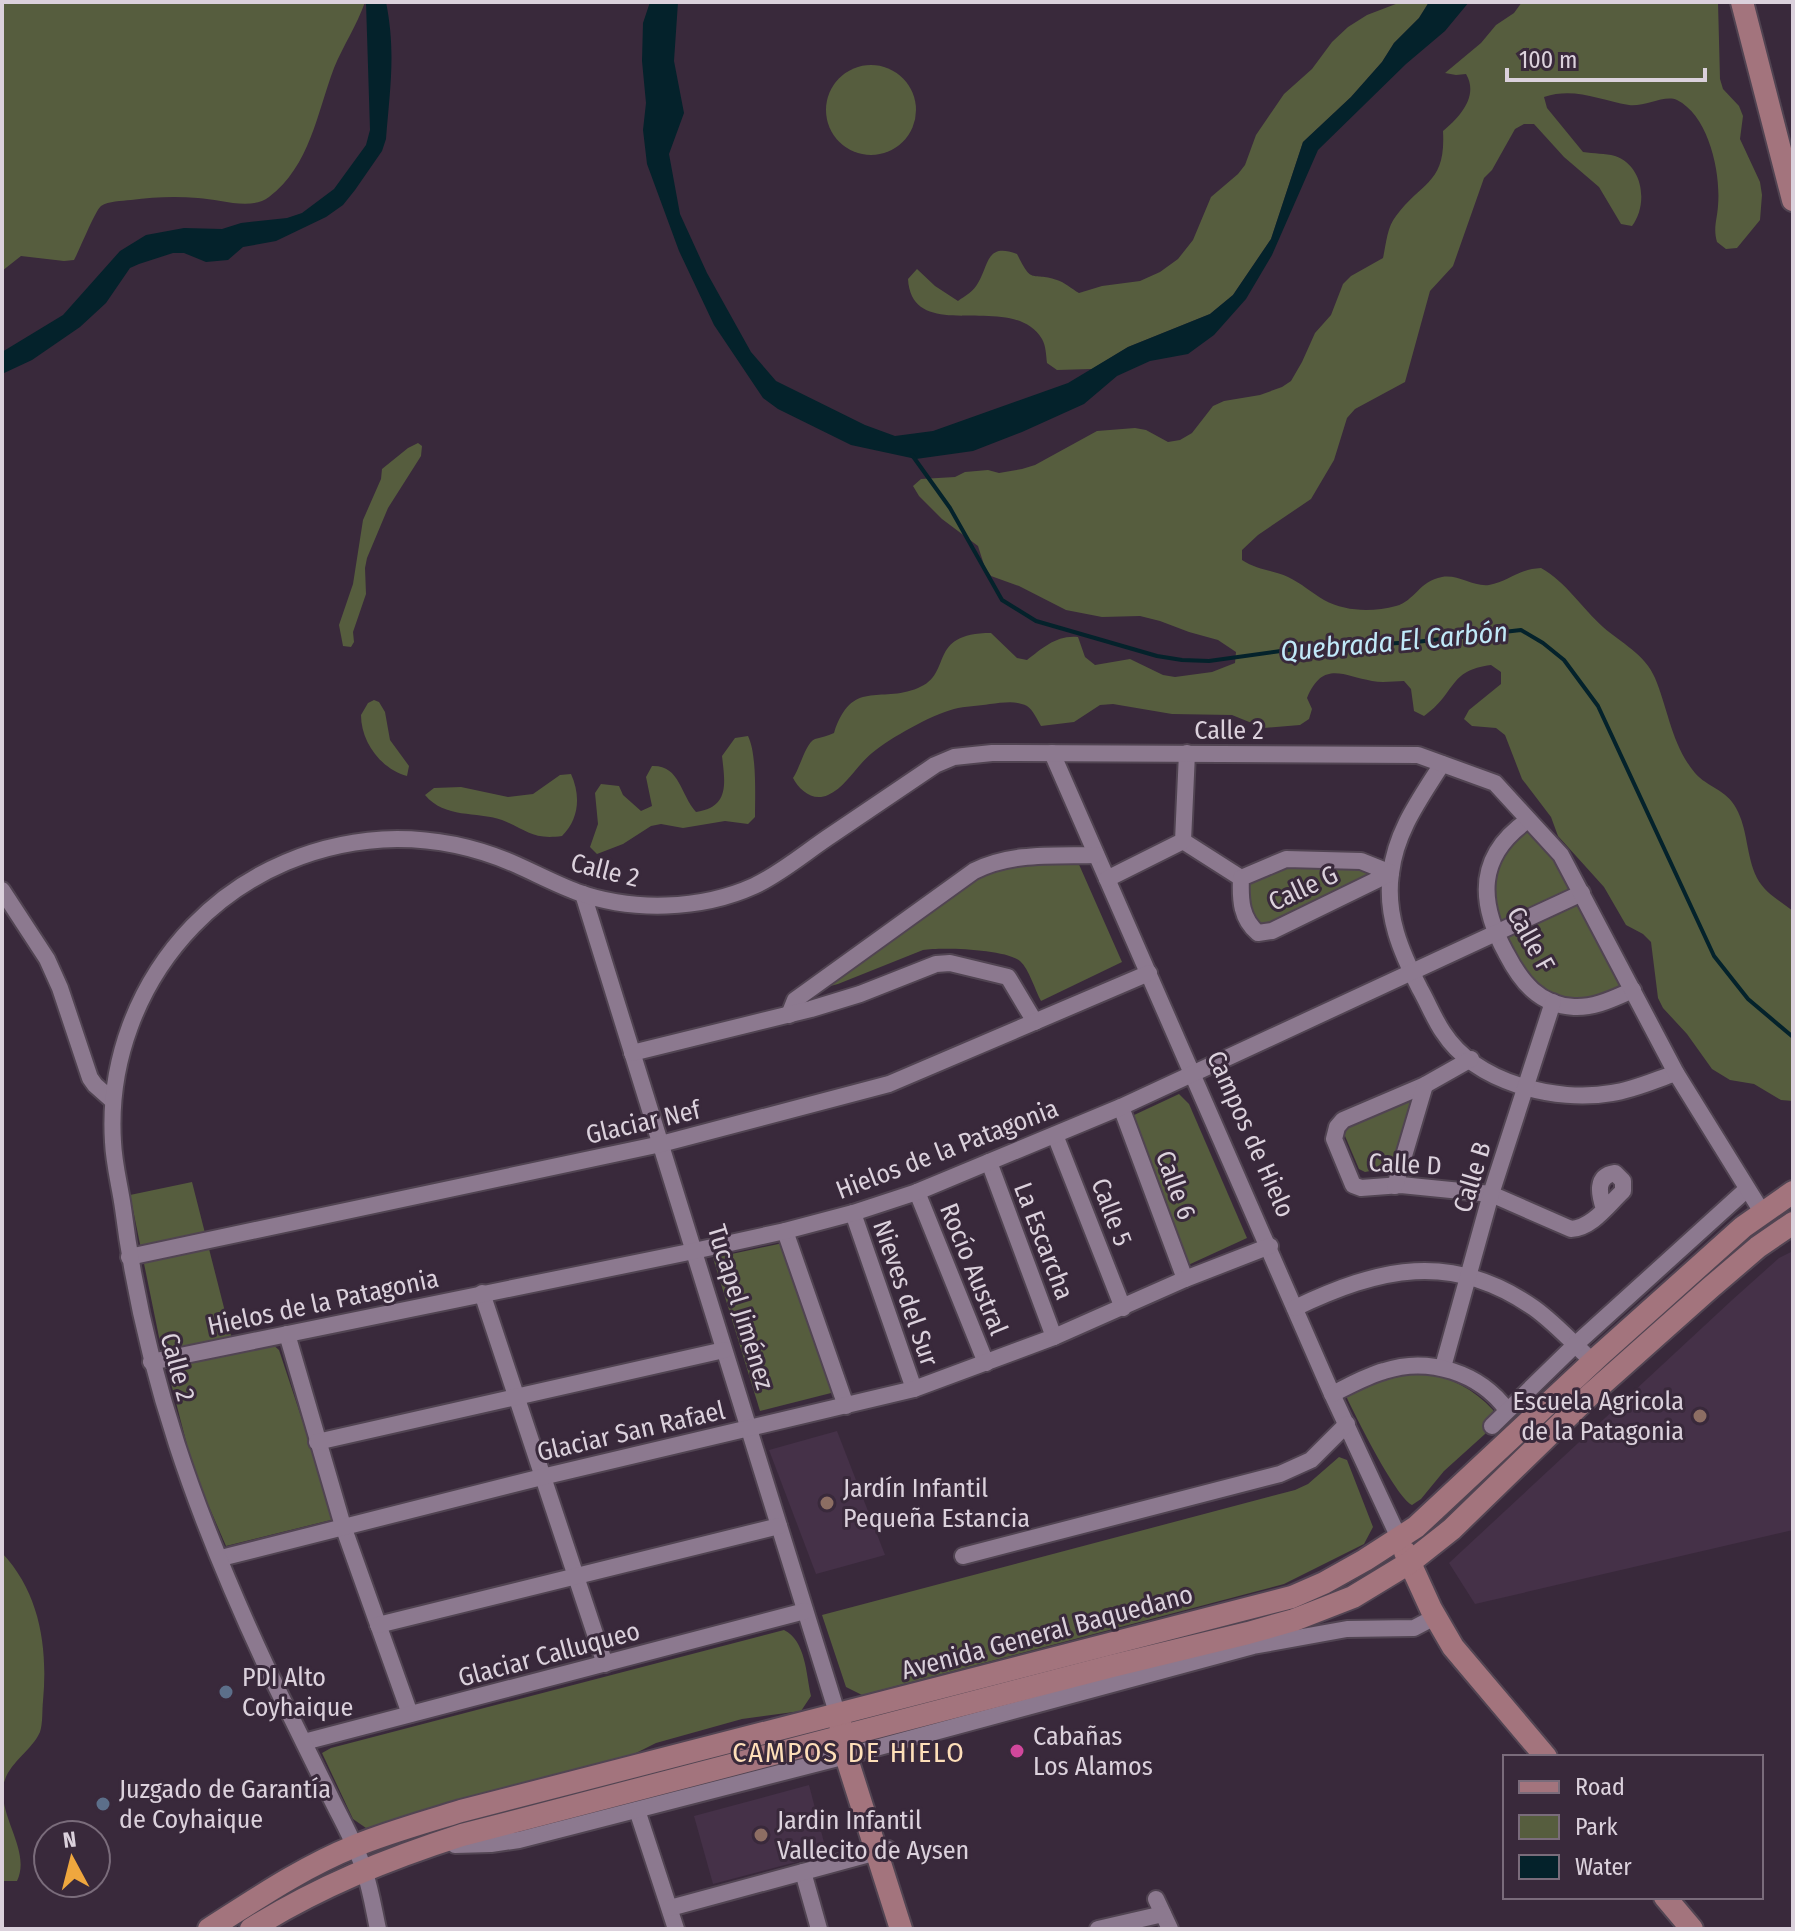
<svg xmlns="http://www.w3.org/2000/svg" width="1795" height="1931" viewBox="0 0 1795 1931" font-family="'Fira Sans Condensed',sans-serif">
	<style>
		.built { fill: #453148 }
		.green { fill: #565d3e }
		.water { fill: #04222b }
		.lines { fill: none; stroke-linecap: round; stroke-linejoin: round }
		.stream { stroke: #04222b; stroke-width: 4 }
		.street-casing { stroke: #514452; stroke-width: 20 }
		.secondary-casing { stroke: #514452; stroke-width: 26 }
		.street { stroke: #8c798f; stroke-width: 16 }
		.secondary { stroke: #a3747d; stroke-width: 22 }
		.education-dot { fill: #8d6e63; stroke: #39293b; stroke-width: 3 }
		.service-dot { fill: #5c6f8a; stroke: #39293b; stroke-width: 3 }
		.hotel-dot { fill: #d1479c; stroke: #39293b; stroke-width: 3 }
		.labels { text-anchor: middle; stroke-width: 6; stroke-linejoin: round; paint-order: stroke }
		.street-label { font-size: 26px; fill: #dbd1dc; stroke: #39293b }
		.poi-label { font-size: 26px; fill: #dbd1dc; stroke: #39293b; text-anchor: start }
		.water-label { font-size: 28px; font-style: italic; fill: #c0e9f8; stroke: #39293b }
		.neighbourhood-label { font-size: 28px; letter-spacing: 2px; fill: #fedfb9; stroke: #39293b }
	</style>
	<rect width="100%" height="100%" fill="#39293b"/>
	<g class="built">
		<path d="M 1793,1251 L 1793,1530 L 1475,1604 L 1449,1563 L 1731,1301 L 1779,1258 Z"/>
		<path d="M 837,1431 L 885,1555 L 816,1574 L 769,1450 Z"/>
		<path d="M 809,1785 L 827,1854 L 713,1884 L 694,1816 Z"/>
	</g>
	<g class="green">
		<path d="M 2,2 L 365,2 C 357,25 343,46 334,68 C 317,113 310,166 269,197 C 251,211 219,199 198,198 C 175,196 153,197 131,200 C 121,201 109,201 101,206 C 95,211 80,249 74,260 L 64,261 L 21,256 L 2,271 Z"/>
		<path d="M 1401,2 L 1429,2 L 1419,18 L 1394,43 L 1382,62 L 1351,97 L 1303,142 L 1271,239 L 1233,295 L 1210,314 L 1128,347 L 1092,369 L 1057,370 L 1047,363 C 1046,355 1046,346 1042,339 C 1012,289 912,347 908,279 L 917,269 L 935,286 L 958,301 C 965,296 974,291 978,283 C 989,265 986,242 1017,254 C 1033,286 1030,271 1057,280 C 1064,282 1072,289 1079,293 L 1102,286 L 1140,281 L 1160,272 L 1178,259 L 1193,240 L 1211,197 L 1238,174 L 1245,165 L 1256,135 L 1284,94 L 1312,69 L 1332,42 L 1348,27 L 1367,15 Z"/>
		<path d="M 1522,2 L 1718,2 L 1720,79 L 1723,89 L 1739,106 L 1743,116 L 1740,139 L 1760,182 L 1762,195 L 1760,220 L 1737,248 L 1726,249 L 1717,242 C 1713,228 1717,220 1718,206 C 1721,173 1709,116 1677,100 C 1665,94 1645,107 1629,105 C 1598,100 1575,87 1544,97 L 1547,108 L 1583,152 C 1594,154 1605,153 1615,156 C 1644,166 1648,205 1632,226 L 1621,224 L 1599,187 L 1564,157 L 1534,124 L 1524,124 L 1515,129 L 1492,170 L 1484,178 L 1453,266 L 1430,291 L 1405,382 L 1355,409 L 1347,418 L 1334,460 L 1311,499 L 1258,535 L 1242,550 L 1242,560 C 1257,570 1272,570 1288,577 C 1301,583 1312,593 1324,600 C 1346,612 1373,612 1396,606 C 1415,601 1419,581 1442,577 C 1458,574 1473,587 1489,585 C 1508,582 1518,569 1541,568 C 1566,582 1582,608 1603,627 C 1621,643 1645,654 1655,678 C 1668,709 1672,746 1695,773 C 1707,787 1727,790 1736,808 C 1748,829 1746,856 1757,878 C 1765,893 1780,901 1793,911 L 1793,1101 L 1781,1100 L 1754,1084 L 1730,1080 L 1712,1069 L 1687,1034 L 1663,1008 L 1658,998 L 1651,942 L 1643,934 L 1626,925 L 1604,887 L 1558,836 L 1551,817 L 1522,779 L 1505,735 L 1496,728 L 1472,726 L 1464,719 L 1469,710 L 1501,684 L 1501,672 L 1491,665 C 1448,670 1456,694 1424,716 L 1414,711 L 1411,689 L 1404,681 C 1394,681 1383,683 1372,681 C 1343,676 1323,660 1307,698 L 1312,709 L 1309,719 L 1300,725 L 1264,728 L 1232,715 L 1172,714 L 1113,704 L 1100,705 L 1074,722 L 1041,726 C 1037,719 1033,710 1027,706 C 1016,700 1002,703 990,704 C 978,706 965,706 954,709 C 929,716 892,737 872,753 C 857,765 846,787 828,795 C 813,802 799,790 793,778 C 800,768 806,742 815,739 C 822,737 827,736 834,733 C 852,678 879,704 918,688 C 954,674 926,633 991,633 L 1017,658 L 1027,660 C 1043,648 1056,635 1078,637 L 1085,657 L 1095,665 L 1130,659 L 1163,675 L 1175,677 L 1212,672 L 1235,663 L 1236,652 L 1218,640 L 1189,632 L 1160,621 L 1140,616 L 1102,617 L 1066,610 L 1019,586 L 991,576 L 985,568 L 978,546 L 942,519 L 919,496 L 913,486 L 921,479 L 955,477 L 965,472 L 988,470 L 999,473 L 1022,469 L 1035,465 L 1097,431 L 1135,428 L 1146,430 L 1168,442 L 1180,440 L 1192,433 L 1213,406 L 1224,401 L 1260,395 L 1282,387 L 1291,381 L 1302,362 L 1315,333 L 1331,315 L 1343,284 L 1351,276 L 1383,258 C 1386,245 1387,227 1396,216 C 1422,181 1446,184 1443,131 C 1460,117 1479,96 1466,74 L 1456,75 L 1445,73 L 1481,43 L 1496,25 L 1514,13 Z"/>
		<circle cx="871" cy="110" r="45"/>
		<path d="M 418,443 L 422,446 L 421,456 L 388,508 L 367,558 L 365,568 L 366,594 L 353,632 L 354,642 L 351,647 L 343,646 L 339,625 L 353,584 L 363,520 L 381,479 L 382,469 L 408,448 Z"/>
		<path d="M 374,700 L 379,702 L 385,712 L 390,740 L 409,766 L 407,776 C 381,769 361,742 361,715 L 368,703 Z"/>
		<path d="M 748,736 C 757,754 755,796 755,817 L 748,824 L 725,821 L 683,828 L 661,824 L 651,826 L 623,844 L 597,854 L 590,847 L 598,824 L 595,793 L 601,784 L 619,786 L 623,795 L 641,811 L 652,806 L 646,777 L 652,766 C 680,765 680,794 696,812 C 730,807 725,783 722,756 L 735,738 Z"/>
		<path d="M 571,774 C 581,796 579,819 562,836 C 532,840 527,830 502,820 C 476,811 445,819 425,795 L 434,788 L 461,787 L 508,797 L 533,794 L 560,775 Z"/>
		<path d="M 1528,825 L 1558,856 L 1577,892 L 1498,929 L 1492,873 L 1500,853 Z"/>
		<path d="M 1077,860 L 1122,962 L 1041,1001 C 1035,990 1029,969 1020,961 C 1005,949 942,947 923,950 L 838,984 L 819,989 L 986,867 Z"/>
		<path d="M 1288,863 L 1361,864 L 1384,873 L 1271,928 L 1249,922 L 1244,881 Z"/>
		<path d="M 1581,897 L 1629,989 L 1607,999 L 1557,1000 L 1520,974 L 1500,934 Z"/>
		<path d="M 1417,1093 L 1396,1166 L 1365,1172 L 1359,1169 L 1342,1129 Z"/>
		<path d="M 1179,1094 L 1189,1104 L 1247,1238 L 1186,1266 L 1132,1116 Z"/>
		<path d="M 192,1182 L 235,1351 L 271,1343 L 279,1350 L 335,1519 L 226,1546 L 194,1472 L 159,1337 L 130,1195 Z"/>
		<path d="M 783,1243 L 835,1392 L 760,1411 L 713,1258 Z"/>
		<path d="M 1422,1372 C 1450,1377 1474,1389 1493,1410 L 1493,1419 L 1485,1434 L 1444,1471 L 1421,1499 L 1412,1505 C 1395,1496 1355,1415 1345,1394 L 1380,1375 Z"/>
		<path d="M 1339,1457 L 1347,1460 L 1373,1527 L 1364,1544 L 1284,1584 L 862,1695 L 846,1687 L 822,1615 L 1295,1490 L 1308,1484 Z"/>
		<path d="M 2,1553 C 40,1593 48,1648 43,1701 C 42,1710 43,1723 40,1732 C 31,1752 7,1763 3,1787 C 0,1819 31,1852 17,1881 L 2,1881 Z"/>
		<path d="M 784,1630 C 806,1641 806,1674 811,1696 L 801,1711 L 742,1719 L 656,1743 L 630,1756 L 530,1781 L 366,1828 L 353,1819 L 322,1753 L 331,1748 Z"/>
	</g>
	<g class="water">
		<path d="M 366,2 L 386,2 C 396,52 390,88 386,139 L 382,151 L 355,190 L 343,205 L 326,217 L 276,241 L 243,247 L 228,260 L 206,262 L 184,253 L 173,253 L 139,264 L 130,268 L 106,303 L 80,327 L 32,360 L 2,374 L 2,352 L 63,315 L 120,251 L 146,235 L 184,228 L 222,229 L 241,223 L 287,218 L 302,213 L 334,189 L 366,145 L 370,130 Z"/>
		<path d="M 650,2 L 678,2 L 674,61 L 684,113 L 669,154 L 680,214 L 707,273 L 751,352 L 776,381 L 865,425 L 895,436 L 933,431 L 1068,383 L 1128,347 L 1210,314 L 1233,295 L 1271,239 L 1303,142 L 1351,97 L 1382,62 L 1394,43 L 1419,18 L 1429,2 L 1469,2 L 1445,31 L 1406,64 L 1318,150 L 1272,255 L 1246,299 L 1214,335 L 1188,354 L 1150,361 L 1117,376 L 1084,404 L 1022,432 L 973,451 L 916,459 L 851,445 L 778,409 L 763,398 L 714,325 L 679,251 L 647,164 L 643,130 L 646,103 L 642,61 L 643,23 Z"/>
	</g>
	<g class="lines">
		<path class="stream" d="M 912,455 L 950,508 L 1002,600 L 1036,621 L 1157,656 L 1182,660 L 1209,661 L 1295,649 L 1416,642 L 1521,630 L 1543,643 L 1564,660 L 1598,706 L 1714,956 L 1748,999 L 1793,1037"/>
		<defs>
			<g id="street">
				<path d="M 1052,753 L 1332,1394 L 1399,1538"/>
				<path d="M 1442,764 C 1420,799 1396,831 1391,873 C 1385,915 1401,952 1420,989 C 1428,1003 1434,1019 1443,1032 C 1476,1083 1556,1103 1612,1093 C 1634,1090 1655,1080 1676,1073"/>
				<path d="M 1528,820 C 1476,856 1478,902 1506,953 C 1521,982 1539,1005 1574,1007 C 1596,1008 1614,998 1633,990"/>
				<path d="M 1183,841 L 1241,878"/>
				<path d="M 1286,859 L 1361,861 L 1391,873 L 1272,931 L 1258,933 C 1241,919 1240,900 1241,878 Z"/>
				<path d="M 1107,879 L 1183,841 L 1187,753"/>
				<path d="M 2,890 L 47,959 L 60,988 L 90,1078 L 95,1085 L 113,1101"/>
				<path d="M 583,894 L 838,1716"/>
				<path d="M 789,1015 L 795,1000 L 974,871 C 1012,852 1054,856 1096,855"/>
				<path d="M 632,1053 L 811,1009 L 860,994 L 936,964 L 950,963 L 1008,977 L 1035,1022"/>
				<path d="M 1471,1059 L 1425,1085 L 1343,1120 L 1337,1127 L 1334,1139 L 1353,1185 L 1361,1188 L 1401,1185 L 1491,1194 L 1571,1229 C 1592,1228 1608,1205 1623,1191 L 1623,1181 L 1615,1173 C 1595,1176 1599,1194 1604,1209"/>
				<path d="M 1121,1107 L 1185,1279"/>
				<path d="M 1055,1135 L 1123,1308"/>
				<path d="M 989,1162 L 1054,1337"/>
				<path d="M 1395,1186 L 1425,1085"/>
				<path d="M 917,1192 L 986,1363"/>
				<path d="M 853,1213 L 914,1389"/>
				<path d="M 785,1231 L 846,1406"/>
				<path d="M 129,1257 L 661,1144 L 889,1084 L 1149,973"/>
				<path d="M 482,1293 L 605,1664"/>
				<path d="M 1295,1308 C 1379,1268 1451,1250 1534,1308 C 1555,1323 1574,1344 1593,1362"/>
				<path d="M 287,1334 L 343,1526 L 410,1714"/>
				<path d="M 151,1362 L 694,1251 L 785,1231 L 853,1213 L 917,1192 L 1121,1107 L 1582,893"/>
				<path d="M 1443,1367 L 1491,1194 L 1553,1002"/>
				<path d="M 1332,1394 C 1349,1386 1366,1376 1384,1371 C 1429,1356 1480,1373 1507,1410"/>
				<path d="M 1492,1426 L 1575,1345 L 1747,1189"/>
				<path d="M 317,1442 L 724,1350"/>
				<path d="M 963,1556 L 1280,1474 L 1311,1460 L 1347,1424"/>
				<path d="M 221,1558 L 542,1477 L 914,1389 L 1054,1337 L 1185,1279 L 1270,1246"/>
				<path d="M 378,1625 L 779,1526"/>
				<path d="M 304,1742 L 805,1611"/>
				<path d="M 637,1810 L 676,1929"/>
				<path d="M 455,1845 L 491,1844 L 519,1840 L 846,1756 L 1253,1646 L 1347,1629 L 1414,1628 L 1435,1617"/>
				<path d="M 803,1872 L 819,1929"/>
				<path d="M 1156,1899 L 1170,1929"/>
				<path d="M 670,1908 L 888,1849"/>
				<path d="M 378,1929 C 374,1911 371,1891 365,1873 C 357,1846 342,1821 330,1796 C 309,1753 288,1711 267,1668 C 197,1518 144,1373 123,1208 C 120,1186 114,1165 113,1142 C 108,1063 137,984 193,926 C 246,871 320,840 397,839 C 438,839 479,848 517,865 C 537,874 556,884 577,892 C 632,912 701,910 754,886 C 782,873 807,851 833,834 C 867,811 901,788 935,765 L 954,757 L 992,753 L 1418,755 L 1495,783 L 1561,855 L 1676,1073 L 1762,1212"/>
				<path d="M 1098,1929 L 1163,1914"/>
			</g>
			<g id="secondary">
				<path d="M 1742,2 L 1793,200"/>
				<path d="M 1405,1552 L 1431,1609 L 1453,1647 L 1546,1757"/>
				<path d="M 840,1723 L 846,1756 L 901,1929"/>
				<path d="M 1665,1897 L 1692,1929"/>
				<path d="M 209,1929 C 256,1899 303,1867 355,1846 C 389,1832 426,1822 461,1811 L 1292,1597 L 1324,1583 L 1365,1560 L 1416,1527 L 1599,1356 L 1743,1227 L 1793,1192"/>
				<path d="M 251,1929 C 318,1887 387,1859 462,1835 L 1112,1666 L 1248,1633 L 1294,1620 L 1353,1597 L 1409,1563 L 1452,1529 L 1591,1394 L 1710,1288 L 1758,1247 L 1793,1223"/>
			</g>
		</defs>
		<use href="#street" class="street-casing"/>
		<use href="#secondary" class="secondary-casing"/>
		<use href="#street" class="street"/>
		<use href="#secondary" class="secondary"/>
	</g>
	<g class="education-dot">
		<circle cx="1700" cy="1416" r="8"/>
		<circle cx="827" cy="1503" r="8"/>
		<circle cx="761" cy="1835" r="8"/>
	</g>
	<g class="service-dot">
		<circle cx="226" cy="1692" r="8"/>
		<circle cx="103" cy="1804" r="8"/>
	</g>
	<circle class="hotel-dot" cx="1017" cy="1751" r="8"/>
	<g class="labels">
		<g class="street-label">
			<text x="1229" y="739">Calle 2</text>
			<text transform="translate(605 870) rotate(14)" y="9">Calle 2</text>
			<text transform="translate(1303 888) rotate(-25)" y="9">Calle G</text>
			<text transform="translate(1531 939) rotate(61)" y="9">Calle F</text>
			<text transform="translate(643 1122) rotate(-13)" y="9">Glaciar Nef</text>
			<text transform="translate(1251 1134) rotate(66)" y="9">Campos de Hielo</text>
			<text transform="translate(947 1149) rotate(-21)" y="9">Hielos de la Patagonia</text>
			<text transform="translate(1405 1164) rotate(3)" y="9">Calle D</text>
			<text transform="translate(1472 1177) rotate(-73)" y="9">Calle B</text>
			<text transform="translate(1176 1185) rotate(70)" y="9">Calle 6</text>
			<text transform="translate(1112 1212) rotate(69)" y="9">Calle 5</text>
			<text transform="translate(1044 1241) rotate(69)" y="9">La Escarcha</text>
			<text transform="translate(974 1269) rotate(68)" y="9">Rocío Austral</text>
			<text transform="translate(906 1293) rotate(71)" y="9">Nieves del Sur</text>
			<text transform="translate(323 1302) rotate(-12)" y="9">Hielos de la Patagonia</text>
			<text transform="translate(741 1307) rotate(73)" y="9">Tucapel Jiménez</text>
			<text transform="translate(178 1367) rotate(75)" y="9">Calle 2</text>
			<text transform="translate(631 1431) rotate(-13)" y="9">Glaciar San Rafael</text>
			<text transform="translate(1047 1632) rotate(-15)" y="9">Avenida General Baquedano</text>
			<text transform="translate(549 1654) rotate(-15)" y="9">Glaciar Calluqueo</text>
		</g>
		<g class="poi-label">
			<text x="1684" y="1410" text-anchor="end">Escuela Agricola<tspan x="1684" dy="30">de la Patagonia</tspan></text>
			<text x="843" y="1497">Jardín Infantil<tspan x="843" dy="30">Pequeña Estancia</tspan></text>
			<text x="242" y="1686">PDI Alto<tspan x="242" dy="30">Coyhaique</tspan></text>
			<text x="1033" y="1745">Cabañas<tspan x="1033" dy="30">Los Alamos</tspan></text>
			<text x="119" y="1798">Juzgado de Garantía<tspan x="119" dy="30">de Coyhaique</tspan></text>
			<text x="777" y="1829">Jardin Infantil<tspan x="777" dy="30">Vallecito de Aysen</tspan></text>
		</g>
		<g class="water-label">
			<text transform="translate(1394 641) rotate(-5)" y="10">Quebrada El Carbón</text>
		</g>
		<g class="neighbourhood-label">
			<text x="849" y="1762">CAMPOS DE HIELO</text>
		</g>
	</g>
	<rect width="1795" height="1931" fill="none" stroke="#dbd1dc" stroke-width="8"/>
	<rect x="1503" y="1755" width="260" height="144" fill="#39293b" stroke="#7a6c7b" stroke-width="2"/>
	<rect x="1519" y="1781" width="40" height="12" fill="#a3747d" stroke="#7a6c7b" stroke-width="2"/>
	<text x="1575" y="1795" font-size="24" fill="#dbd1dc">Road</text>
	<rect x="1519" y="1815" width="40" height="24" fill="#565d3e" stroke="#7a6c7b" stroke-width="2"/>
	<text x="1575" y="1835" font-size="24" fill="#dbd1dc">Park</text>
	<rect x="1519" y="1855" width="40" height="24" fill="#04222b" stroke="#7a6c7b" stroke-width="2"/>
	<text x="1575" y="1875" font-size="24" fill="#dbd1dc">Water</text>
	<g transform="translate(72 1859) rotate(353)"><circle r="38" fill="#39293b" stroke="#7a6c7b" stroke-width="2"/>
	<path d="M0-6L14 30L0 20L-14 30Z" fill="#efa73e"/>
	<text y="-12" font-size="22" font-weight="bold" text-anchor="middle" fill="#dbd1dc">N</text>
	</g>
	<path d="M1507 68v12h198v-12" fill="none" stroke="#dbd1dc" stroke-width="4"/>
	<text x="1519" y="68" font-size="24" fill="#dbd1dc" stroke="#39293b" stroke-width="6" paint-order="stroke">100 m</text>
</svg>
